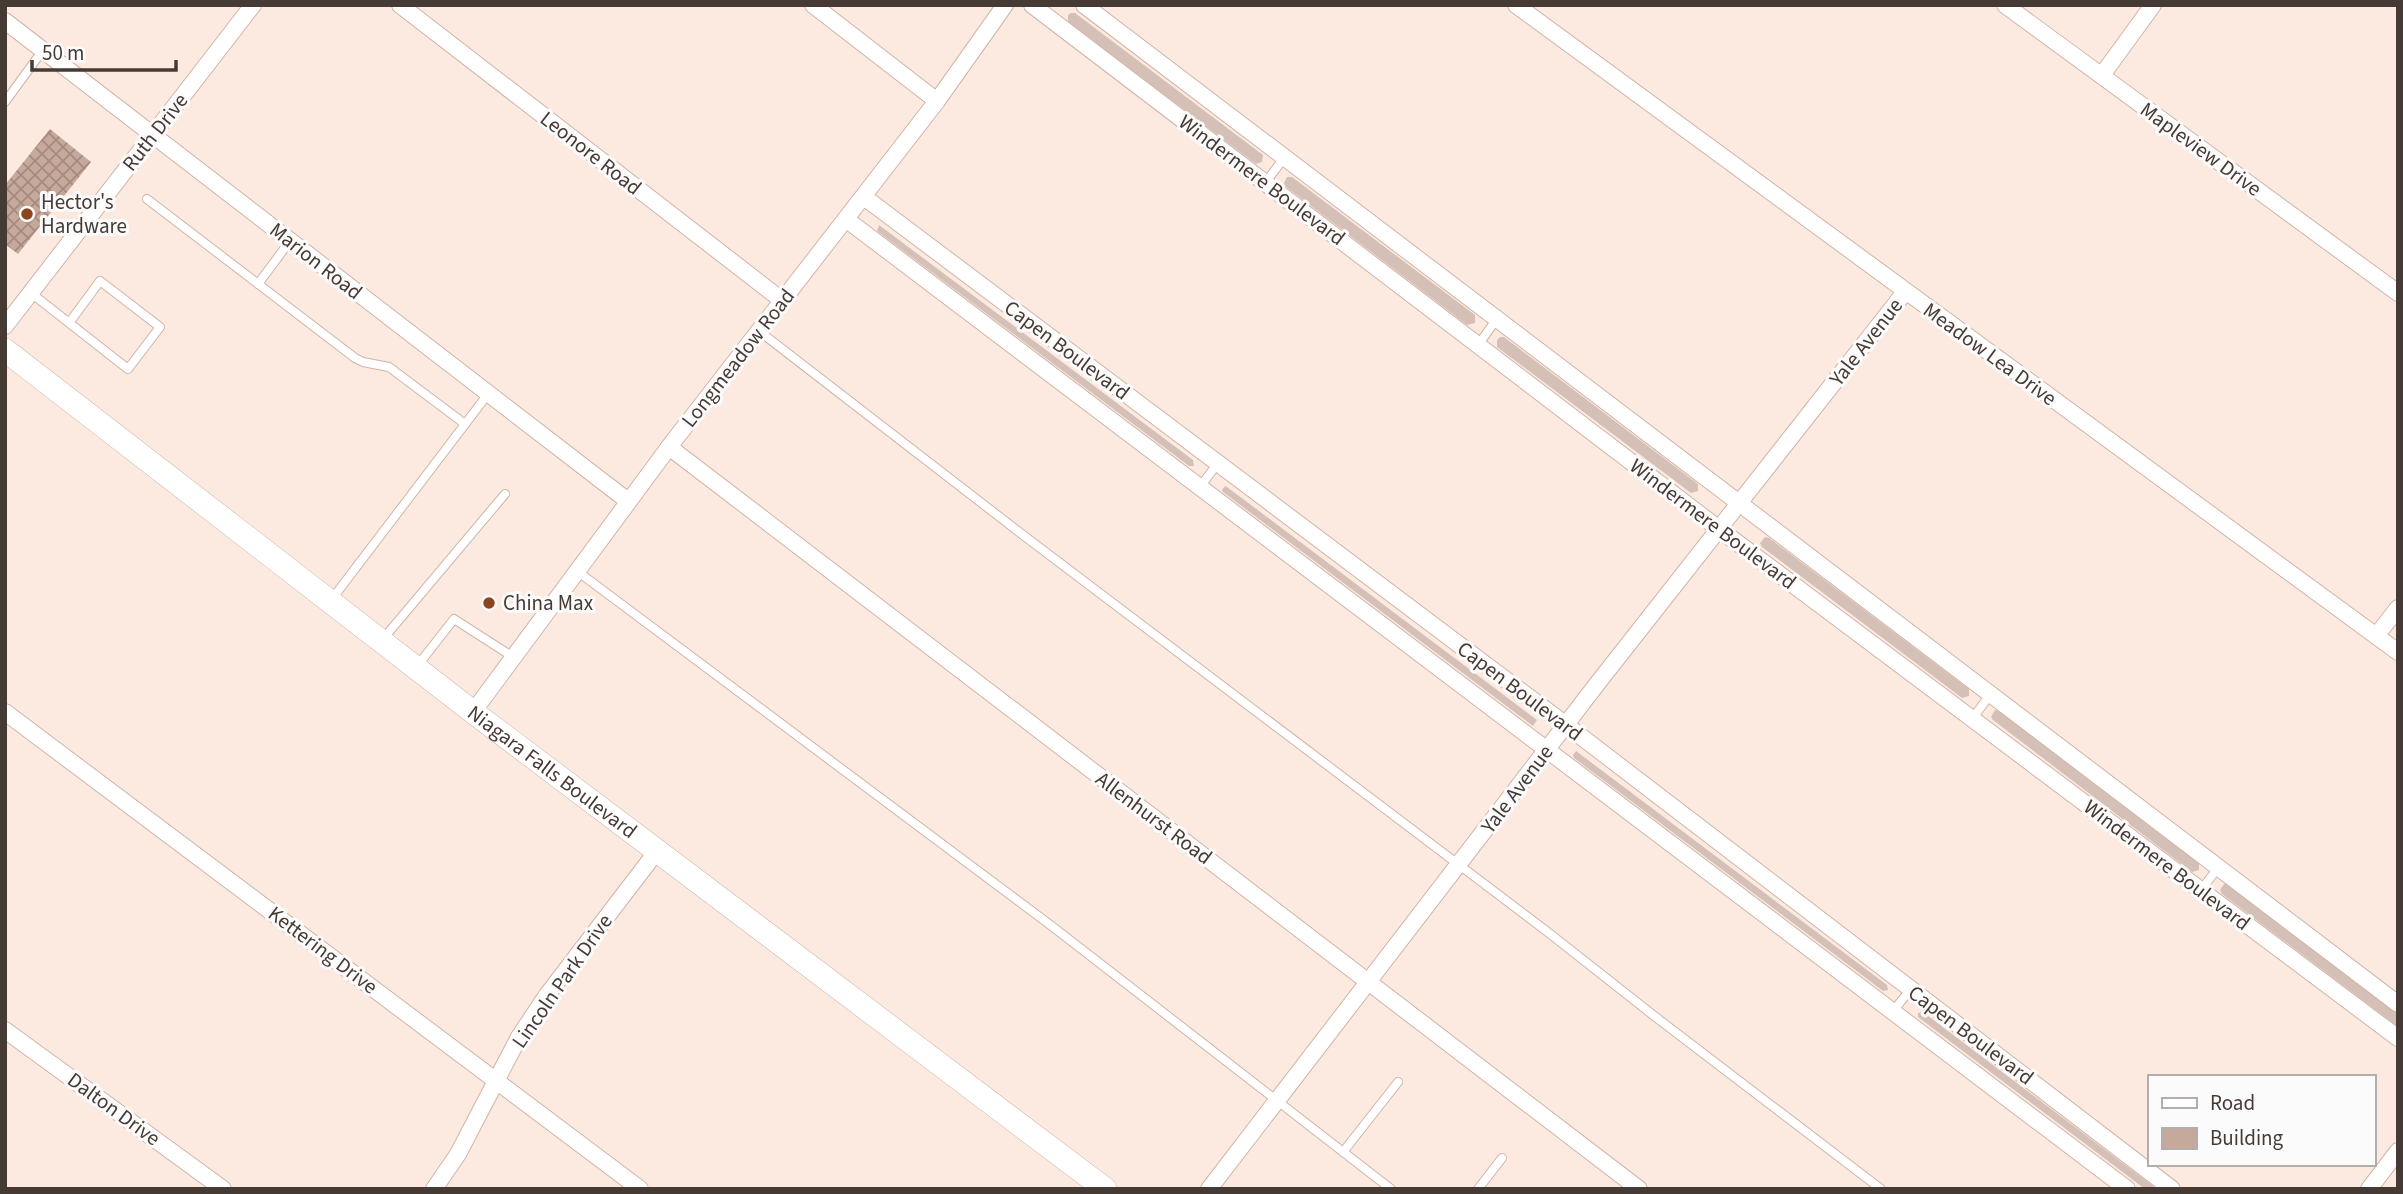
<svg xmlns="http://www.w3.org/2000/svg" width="2403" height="1194" viewBox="0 0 2403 1194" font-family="'Source Sans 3',sans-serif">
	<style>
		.grass { fill: #d4c0b7 }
		.building { fill: url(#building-cross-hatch) }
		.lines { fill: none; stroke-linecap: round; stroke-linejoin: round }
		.lane-casing { stroke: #d1b4a6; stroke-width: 10 }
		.street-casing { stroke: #d1b4a6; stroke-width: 18 }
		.secondary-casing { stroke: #d1b4a6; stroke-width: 24 }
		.lane { stroke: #fff; stroke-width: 8 }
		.street { stroke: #fff; stroke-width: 16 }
		.secondary { stroke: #fff; stroke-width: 23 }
		.poi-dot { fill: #8c461f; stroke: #fbfbfb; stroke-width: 2.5 }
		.labels { text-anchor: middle; stroke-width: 6; stroke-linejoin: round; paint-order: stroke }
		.street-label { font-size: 21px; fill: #463a35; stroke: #fbfbfb }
		.poi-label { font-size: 21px; fill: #463a35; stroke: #fbfbfb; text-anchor: start }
	</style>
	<defs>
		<pattern id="building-cross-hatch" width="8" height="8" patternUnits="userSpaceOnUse" patternTransform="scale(1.75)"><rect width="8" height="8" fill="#c7a99b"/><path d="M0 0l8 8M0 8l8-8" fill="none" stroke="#a38b7f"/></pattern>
	</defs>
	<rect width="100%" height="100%" fill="#fceae1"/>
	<g class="grass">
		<path d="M 1071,13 L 1075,13 L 1263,155 L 1262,162 L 1256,164 L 1068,22 L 1068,15 Z"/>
		<path d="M 1287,177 L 1292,177 L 1475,315 L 1475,323 L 1467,325 L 1285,186 L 1284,183 Z"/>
		<path d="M 879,225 L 1193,460 L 1194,466 L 1189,466 L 877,231 Z"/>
		<path d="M 1500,337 L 1504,337 L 1698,484 L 1698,491 L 1691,493 L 1497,347 L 1497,340 Z"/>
		<path d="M 1225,486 L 1227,487 L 1537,720 L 1533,726 L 1223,492 L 1222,490 Z"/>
		<path d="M 1765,537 L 1769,538 L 1969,689 L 1969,696 L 1962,698 L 1762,547 L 1760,543 Z"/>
		<path d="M 1995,710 L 1999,711 L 2199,863 L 2199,870 L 2192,872 L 1993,720 L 1991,717 Z"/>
		<path d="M 1576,751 L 1887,985 L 1888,990 L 1883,991 L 1574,758 L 1573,755 Z"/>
		<path d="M 2224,884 L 2228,884 L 2398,1013 L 2398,1027 L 2222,894 L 2220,890 Z"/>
		<path d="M 1923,1012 L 2157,1189 L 2145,1189 L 1918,1017 L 1918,1013 Z"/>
	</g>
	<path class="building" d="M 50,129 L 91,162 L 18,254 L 5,244 L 5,185 Z"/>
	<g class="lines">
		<defs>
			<g id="lane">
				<path d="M 5,102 L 43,50"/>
				<path d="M 1265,183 L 1284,158"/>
				<path d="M 147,199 L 355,358 L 363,362 L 389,367 L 465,424"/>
				<path d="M 258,284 L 290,241"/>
				<path d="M 31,293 L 128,369 L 160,327 L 100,281 L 69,323"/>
				<path d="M 759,331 L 1023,535 L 1549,933 L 1653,1015 L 1881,1189"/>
				<path d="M 1478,345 L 1496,320"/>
				<path d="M 1200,487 L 1218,463"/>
				<path d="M 577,571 L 1053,927 L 1391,1189"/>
				<path d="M 332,599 L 488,394"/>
				<path d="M 383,639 L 505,494"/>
				<path d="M 418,665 L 454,619 L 513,657"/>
				<path d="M 1972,719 L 1990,695"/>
				<path d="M 2201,890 L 2218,868"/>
				<path d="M 1893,1011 L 1911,989"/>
				<path d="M 1343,1152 L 1398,1082"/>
				<path d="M 1478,1189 L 1502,1158"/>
			</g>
			<g id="street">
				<path d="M 400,5 L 783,301"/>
				<path d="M 813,5 L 937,101"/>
				<path d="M 1032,5 L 1719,529 L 2398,1038"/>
				<path d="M 1084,5 L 2398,1004"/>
				<path d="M 1516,5 L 2398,652"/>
				<path d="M 2005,5 L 2398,293"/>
				<path d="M 5,21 L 628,501"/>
				<path d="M 2102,75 L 2153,5"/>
				<path d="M 864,197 L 1566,725 L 2172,1189"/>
				<path d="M 847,220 L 2127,1189"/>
				<path d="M 5,326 L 253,5"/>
				<path d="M 669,447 L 1639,1189"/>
				<path d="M 2376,636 L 2398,608"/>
				<path d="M 5,712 L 640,1189"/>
				<path d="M 473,712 L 669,447 L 937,101 L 1005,5"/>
				<path d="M 5,1030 L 223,1189"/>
				<path d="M 434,1189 L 458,1154 L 519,1037 L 547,995 L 657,851"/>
				<path d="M 1209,1189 L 1597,684 L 1905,292"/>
				<path d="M 2369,1189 L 2398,1151"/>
			</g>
			<g id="secondary">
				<path id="s1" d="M 5,350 L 473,712 L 1105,1189"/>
			</g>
		</defs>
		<use href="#lane" class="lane-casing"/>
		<use href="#street" class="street-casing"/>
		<use href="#secondary" class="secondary-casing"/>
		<use href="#lane" class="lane"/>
		<use href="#street" class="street"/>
		<use href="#secondary" class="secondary"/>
	</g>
	<g class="poi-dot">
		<circle cx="27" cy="214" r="7"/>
		<circle cx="489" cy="603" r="7"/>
	</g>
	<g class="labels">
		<g class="street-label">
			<text transform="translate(155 132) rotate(-52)" y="7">Ruth Drive</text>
			<text transform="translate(2201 149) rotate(36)" y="7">Mapleview Drive</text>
			<text transform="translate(591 153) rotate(38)" y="7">Leonore Road</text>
			<text transform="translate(1262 180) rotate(37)" y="7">Windermere Boulevard</text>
			<text transform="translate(316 261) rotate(38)" y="7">Marion Road</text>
			<text transform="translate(1866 342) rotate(-52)" y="7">Yale Avenue</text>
			<text transform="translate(1067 350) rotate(37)" y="7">Capen Boulevard</text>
			<text transform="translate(1990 354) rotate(36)" y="7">Meadow Lea Drive</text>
			<text transform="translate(738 358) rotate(-52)" y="7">Longmeadow Road</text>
			<text transform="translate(1713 524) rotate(37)" y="7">Windermere Boulevard</text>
			<text transform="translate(1520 691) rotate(37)" y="7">Capen Boulevard</text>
			<text dy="7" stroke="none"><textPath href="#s1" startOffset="691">Niagara Falls Boulevard</textPath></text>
			<text transform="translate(1517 789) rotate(-53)" y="7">Yale Avenue</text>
			<text transform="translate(1154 818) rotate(37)" y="7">Allenhurst Road</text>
			<text transform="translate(2167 865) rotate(37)" y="7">Windermere Boulevard</text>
			<text transform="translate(323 950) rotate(37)" y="7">Kettering Drive</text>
			<text transform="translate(562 981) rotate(-55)" y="7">Lincoln Park Drive</text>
			<text transform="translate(1971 1035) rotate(37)" y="7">Capen Boulevard</text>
			<text transform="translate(114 1109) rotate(36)" y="7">Dalton Drive</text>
		</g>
		<g class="poi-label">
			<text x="41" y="209">Hector's<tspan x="41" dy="24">Hardware</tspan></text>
			<text x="503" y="610">China Max</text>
		</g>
	</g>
	<rect width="2403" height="1194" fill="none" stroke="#463a35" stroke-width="14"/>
	<rect x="2148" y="1075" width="228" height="91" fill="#fbfbfb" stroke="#b3aeac" stroke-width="2"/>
	<rect x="2162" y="1098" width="35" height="10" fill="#ffffff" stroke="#b3aeac" stroke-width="2"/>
	<text x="2210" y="1110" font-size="21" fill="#463a35">Road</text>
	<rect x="2162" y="1128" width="35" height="21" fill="#c7a99b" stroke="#b3aeac" stroke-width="2"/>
	<text x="2210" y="1145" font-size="21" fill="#463a35">Building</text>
	<path d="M32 60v10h144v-10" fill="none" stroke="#463a35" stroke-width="3.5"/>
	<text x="42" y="60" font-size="21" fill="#463a35" stroke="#fbfbfb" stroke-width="5" paint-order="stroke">50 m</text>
</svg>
